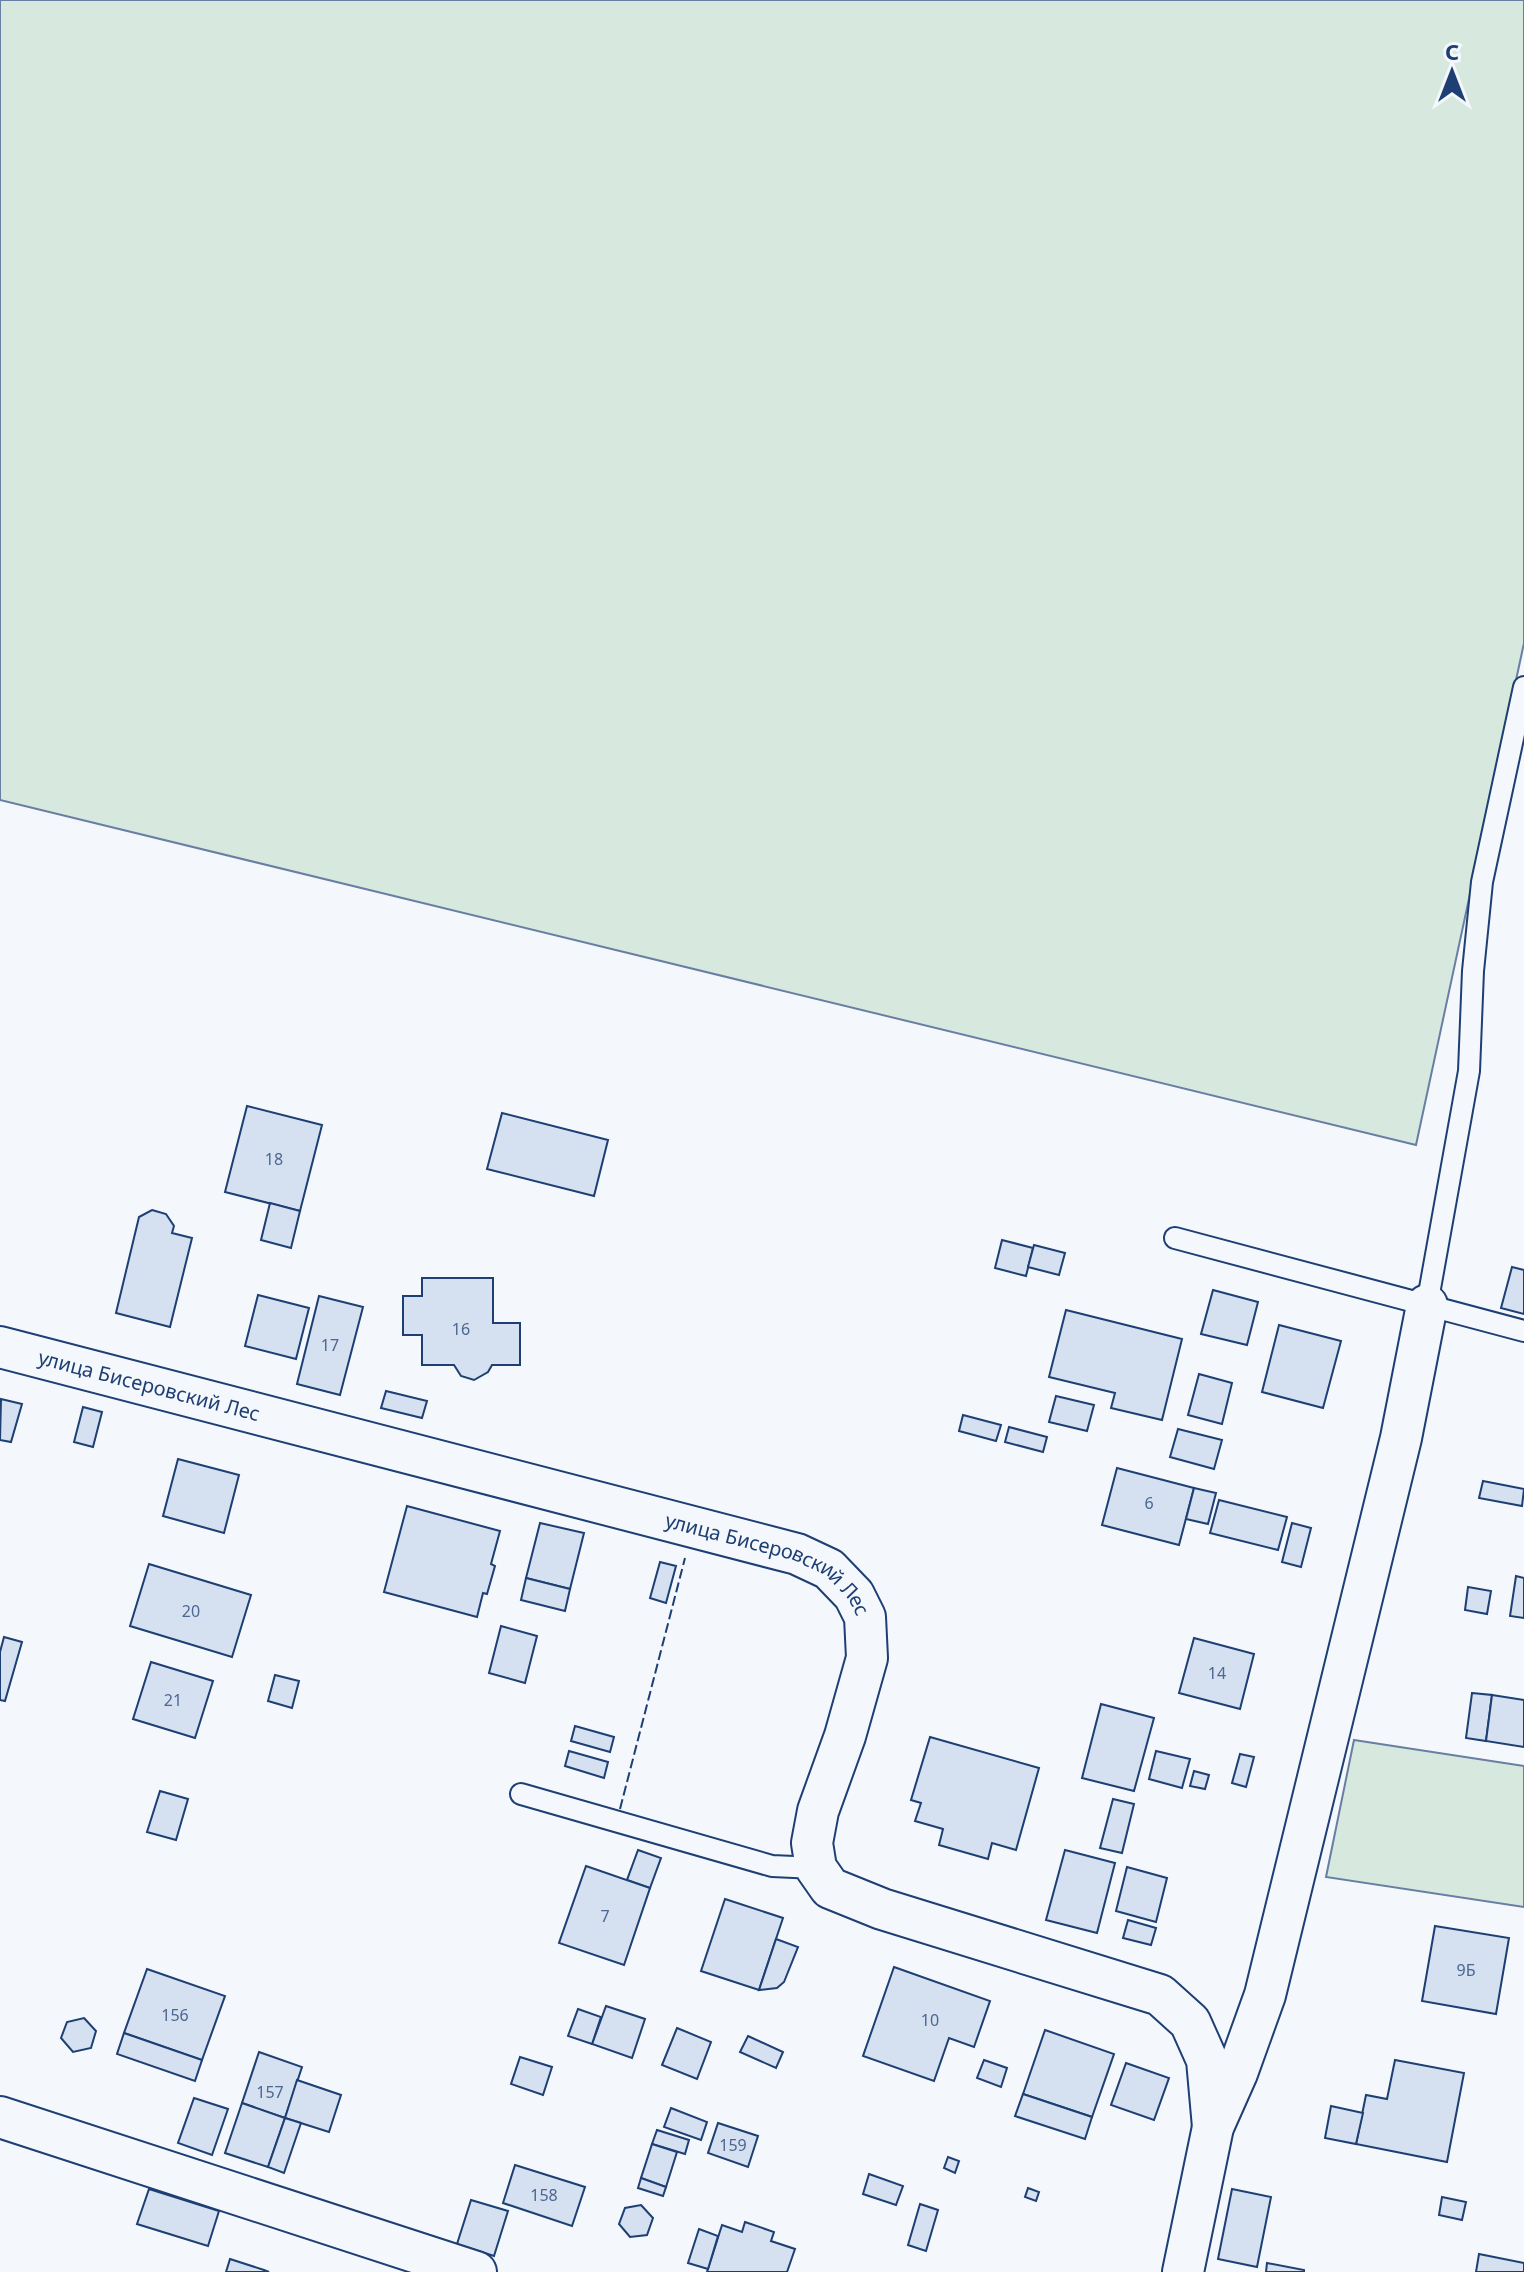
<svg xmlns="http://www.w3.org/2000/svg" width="1524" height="2272" viewBox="0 0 1524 2272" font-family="'Noto Sans',sans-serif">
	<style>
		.green { fill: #d7e8df; stroke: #687fa3; stroke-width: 2 }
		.building { fill: #d5e0f0; stroke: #1d3f73; stroke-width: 2 }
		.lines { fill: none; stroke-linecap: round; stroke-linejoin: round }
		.service-casing { stroke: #1d3f73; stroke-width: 24 }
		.minor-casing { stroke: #1d3f73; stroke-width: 44 }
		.service { stroke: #f4f7fb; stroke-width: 20 }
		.minor { stroke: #f4f7fb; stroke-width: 40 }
		.fence { stroke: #1d3f73; stroke-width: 2; stroke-dasharray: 10 4; stroke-linecap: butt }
		.labels { text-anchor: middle; stroke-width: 6; stroke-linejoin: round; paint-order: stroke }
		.number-label { font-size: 16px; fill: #4b6792 }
		.street-label { font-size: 20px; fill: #1d3f73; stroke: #f4f7fb }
	</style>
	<rect width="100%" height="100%" fill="#f4f7fb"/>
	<g class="green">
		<path d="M 0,0 L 1524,0 L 1524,643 L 1416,1145 L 0,800 Z"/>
		<path d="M 1354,1740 L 1524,1766 L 1524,1907 L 1326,1877 Z"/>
	</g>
	<g class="building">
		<path d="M 247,1106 L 322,1125 L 300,1211 L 225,1192 Z"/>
		<path d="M 502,1113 L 608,1140 L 594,1196 L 487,1169 Z"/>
		<path d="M 270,1203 L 300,1211 L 291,1248 L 261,1240 Z"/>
		<path d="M 152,1210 L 166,1214 L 174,1226 L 172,1233 L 192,1238 L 170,1327 L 116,1313 L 139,1217 Z"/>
		<path d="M 1002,1240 L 1033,1248 L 1026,1276 L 995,1268 Z"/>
		<path d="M 1034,1245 L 1065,1253 L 1059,1275 L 1028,1267 Z"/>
		<path d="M 1512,1267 L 1524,1270 L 1524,1314 L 1501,1308 Z"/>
		<path d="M 422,1278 L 493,1278 L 493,1323 L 520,1323 L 520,1365 L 492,1365 L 488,1372 L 474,1380 L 461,1376 L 454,1365 L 422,1365 L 422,1335 L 403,1335 L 403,1296 L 422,1296 Z"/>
		<path d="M 1213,1290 L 1258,1302 L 1247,1345 L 1201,1334 Z"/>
		<path d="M 258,1295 L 309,1308 L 296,1359 L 245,1346 Z"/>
		<path d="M 319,1296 L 363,1307 L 340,1395 L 297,1384 Z"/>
		<path d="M 1066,1310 L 1182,1339 L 1162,1420 L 1111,1408 L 1115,1393 L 1049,1377 Z"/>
		<path d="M 1279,1325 L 1341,1341 L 1323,1408 L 1262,1392 Z"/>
		<path d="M 1199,1374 L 1232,1383 L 1222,1424 L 1188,1415 Z"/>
		<path d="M 386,1391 L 427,1401 L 422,1418 L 381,1408 Z"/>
		<path d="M 1056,1396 L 1094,1405 L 1087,1431 L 1049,1422 Z"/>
		<path d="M 1,1399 L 22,1404 L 11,1442 L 0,1440 Z"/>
		<path d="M 83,1407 L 102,1412 L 93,1447 L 74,1442 Z"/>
		<path d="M 963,1415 L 1001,1425 L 996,1441 L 959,1431 Z"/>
		<path d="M 1009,1427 L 1047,1437 L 1043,1452 L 1005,1442 Z"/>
		<path d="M 1178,1429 L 1222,1440 L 1214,1469 L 1170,1457 Z"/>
		<path d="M 178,1459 L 239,1475 L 224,1533 L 163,1516 Z"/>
		<path d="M 1117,1468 L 1194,1488 L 1179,1545 L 1102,1525 Z"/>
		<path d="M 1483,1481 L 1524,1489 L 1522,1506 L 1479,1498 Z"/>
		<path d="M 1194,1488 L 1216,1493 L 1208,1524 L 1186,1519 Z"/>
		<path d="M 1219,1500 L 1287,1517 L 1278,1550 L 1210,1533 Z"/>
		<path d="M 407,1506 L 500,1531 L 491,1564 L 495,1566 L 487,1594 L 483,1593 L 477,1617 L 384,1592 Z"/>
		<path d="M 540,1523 L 584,1533 L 570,1589 L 526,1578 Z"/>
		<path d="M 1292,1523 L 1311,1528 L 1301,1567 L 1282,1562 Z"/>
		<path d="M 660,1562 L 676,1566 L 666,1603 L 650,1598 Z"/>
		<path d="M 149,1564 L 251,1595 L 232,1657 L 130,1626 Z"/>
		<path d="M 1516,1576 L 1524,1578 L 1524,1618 L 1510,1616 Z"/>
		<path d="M 526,1578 L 570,1589 L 565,1611 L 521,1600 Z"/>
		<path d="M 1468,1587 L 1491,1591 L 1487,1614 L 1465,1610 Z"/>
		<path d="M 501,1626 L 537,1636 L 525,1683 L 489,1673 Z"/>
		<path d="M 4,1637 L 22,1642 L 5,1701 L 0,1700 L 0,1652 Z"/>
		<path d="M 1194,1638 L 1254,1654 L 1240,1709 L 1179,1693 Z"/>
		<path d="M 151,1662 L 213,1681 L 195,1738 L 133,1719 Z"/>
		<path d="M 275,1675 L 299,1681 L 292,1708 L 268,1701 Z"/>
		<path d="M 1472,1693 L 1492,1695 L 1486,1741 L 1466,1738 Z"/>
		<path d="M 1492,1695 L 1524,1700 L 1524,1747 L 1486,1741 Z"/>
		<path d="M 1101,1704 L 1154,1718 L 1134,1791 L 1082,1778 Z"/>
		<path d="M 575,1726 L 614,1737 L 610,1752 L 571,1741 Z"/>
		<path d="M 930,1737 L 1039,1768 L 1016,1850 L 992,1843 L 988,1859 L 939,1845 L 943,1829 L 915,1821 L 921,1803 L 911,1800 Z"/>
		<path d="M 569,1751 L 608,1762 L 604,1778 L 565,1766 Z"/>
		<path d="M 1156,1751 L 1190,1759 L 1182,1788 L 1149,1779 Z"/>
		<path d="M 1240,1754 L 1254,1757 L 1246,1787 L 1232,1783 Z"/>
		<path d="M 1194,1771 L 1209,1775 L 1205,1789 L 1190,1786 Z"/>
		<path d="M 160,1791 L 188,1799 L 176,1840 L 147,1832 Z"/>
		<path d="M 1113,1799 L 1134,1804 L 1122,1853 L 1100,1848 Z"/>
		<path d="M 638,1850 L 661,1858 L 650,1888 L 627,1880 Z"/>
		<path d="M 1065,1850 L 1115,1863 L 1097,1933 L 1046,1920 Z"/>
		<path d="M 586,1866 L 650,1888 L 624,1965 L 559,1943 Z"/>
		<path d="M 1127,1867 L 1167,1878 L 1156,1922 L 1116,1911 Z"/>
		<path d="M 725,1899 L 783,1918 L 759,1990 L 701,1971 Z"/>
		<path d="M 1128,1920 L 1156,1928 L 1151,1945 L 1123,1938 Z"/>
		<path d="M 1435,1926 L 1509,1938 L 1496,2014 L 1422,2001 Z"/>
		<path d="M 776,1939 L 798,1947 L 784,1982 L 777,1988 L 759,1990 Z"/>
		<path d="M 894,1967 L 990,2001 L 974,2047 L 949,2038 L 934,2081 L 863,2056 Z"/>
		<path d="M 147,1969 L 225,1996 L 202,2060 L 124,2033 Z"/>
		<path d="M 606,2006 L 645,2019 L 632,2058 L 592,2044 Z"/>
		<path d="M 578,2009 L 601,2017 L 592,2044 L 568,2036 Z"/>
		<path d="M 84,2018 L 96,2031 L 91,2048 L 73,2052 L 61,2038 L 67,2022 Z"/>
		<path d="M 677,2028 L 711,2042 L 697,2079 L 662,2065 Z"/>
		<path d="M 1045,2030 L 1114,2054 L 1092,2117 L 1023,2094 Z"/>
		<path d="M 124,2033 L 202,2060 L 195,2081 L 117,2054 Z"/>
		<path d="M 748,2036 L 783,2052 L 776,2068 L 740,2052 Z"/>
		<path d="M 259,2052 L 302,2067 L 285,2118 L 242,2103 Z"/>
		<path d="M 520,2057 L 552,2067 L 543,2095 L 511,2084 Z"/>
		<path d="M 984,2060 L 1007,2068 L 1001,2087 L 977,2078 Z"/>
		<path d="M 1395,2060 L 1464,2073 L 1447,2162 L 1356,2144 L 1366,2095 L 1387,2099 Z"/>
		<path d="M 1126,2063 L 1169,2078 L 1154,2120 L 1111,2105 Z"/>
		<path d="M 297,2080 L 341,2095 L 329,2132 L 285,2118 Z"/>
		<path d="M 1023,2094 L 1092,2117 L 1085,2139 L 1015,2116 Z"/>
		<path d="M 194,2098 L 228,2109 L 212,2155 L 178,2143 Z"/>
		<path d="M 242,2103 L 285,2118 L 268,2167 L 225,2153 Z"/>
		<path d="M 1331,2106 L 1363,2113 L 1356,2144 L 1325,2138 Z"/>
		<path d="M 671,2108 L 707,2122 L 701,2140 L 664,2127 Z"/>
		<path d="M 285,2118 L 301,2123 L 284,2173 L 268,2167 Z"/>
		<path d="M 718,2123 L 758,2136 L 748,2167 L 708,2153 Z"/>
		<path d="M 657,2130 L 689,2140 L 685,2154 L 652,2144 Z"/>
		<path d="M 652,2144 L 677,2152 L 666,2187 L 641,2178 Z"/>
		<path d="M 948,2157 L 959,2161 L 955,2173 L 944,2168 Z"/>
		<path d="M 515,2165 L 585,2187 L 572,2226 L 503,2203 Z"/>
		<path d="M 869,2174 L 903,2186 L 896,2205 L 863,2194 Z"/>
		<path d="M 641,2178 L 666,2187 L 663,2196 L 638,2188 Z"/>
		<path d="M 1028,2188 L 1039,2192 L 1036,2201 L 1025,2197 Z"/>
		<path d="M 149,2189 L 219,2211 L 208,2246 L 137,2224 Z"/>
		<path d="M 1232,2189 L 1271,2197 L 1257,2267 L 1218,2259 Z"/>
		<path d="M 1442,2197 L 1466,2202 L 1462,2220 L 1439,2215 Z"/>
		<path d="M 471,2200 L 508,2211 L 494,2256 L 457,2244 Z"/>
		<path d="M 920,2204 L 938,2210 L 926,2251 L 908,2245 Z"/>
		<path d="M 641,2205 L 653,2218 L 647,2235 L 630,2237 L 619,2224 L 625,2208 Z"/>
		<path d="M 745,2222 L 774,2232 L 771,2241 L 795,2249 L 787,2272 L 707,2272 L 722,2225 L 742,2232 Z"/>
		<path d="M 699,2229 L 718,2236 L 708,2269 L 688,2263 Z"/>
		<path d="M 1479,2254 L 1524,2263 L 1524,2272 L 1476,2272 Z"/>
		<path d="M 230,2259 L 264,2270 L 269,2272 L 226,2272 Z"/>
		<path d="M 1267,2263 L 1304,2270 L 1304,2272 L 1266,2272 Z"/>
	</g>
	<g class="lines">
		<defs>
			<g id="service">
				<path d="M 1175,1238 L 1524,1331"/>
				<path d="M 1427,1305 L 1469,1071 L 1473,971 L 1482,882 L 1524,687"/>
				<path d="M 521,1794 L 772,1866 L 816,1868"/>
			</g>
			<g id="minor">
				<path id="s1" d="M 0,1347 L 797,1554 L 829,1569 L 854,1595 L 865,1617 L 867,1658 L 845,1736 L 818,1811 L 812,1843 L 816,1868 L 830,1888 L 882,1909 L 1160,1995 L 1190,2022 L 1207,2060 L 1213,2127"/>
				<path d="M 0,2117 L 476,2272"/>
				<path d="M 1183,2272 L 1213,2127 L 1237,2073 L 1265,1995 L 1401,1438 L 1427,1305"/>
			</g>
		</defs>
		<use href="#service" class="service-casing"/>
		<use href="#minor" class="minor-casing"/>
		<use href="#service" class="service"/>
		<use href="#minor" class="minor"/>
		<path class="fence" d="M 620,1809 L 685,1558"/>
	</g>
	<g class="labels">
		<g class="number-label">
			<text x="274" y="1165">18</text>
			<text x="461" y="1335">16</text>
			<text x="330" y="1351">17</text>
			<text x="1149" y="1509">6</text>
			<text x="191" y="1617">20</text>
			<text x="1217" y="1679">14</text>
			<text x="173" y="1706">21</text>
			<text x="605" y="1922">7</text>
			<text x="1466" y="1976">9Б</text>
			<text x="175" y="2021">156</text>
			<text x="930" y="2026">10</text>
			<text x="270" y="2098">157</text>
			<text x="733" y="2151">159</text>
			<text x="544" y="2201">158</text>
		</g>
		<g class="street-label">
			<text dy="7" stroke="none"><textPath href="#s1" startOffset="154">улица Бисеровский Лес</textPath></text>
			<text dy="7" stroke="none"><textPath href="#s1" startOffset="802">улица Бисеровский Лес</textPath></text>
		</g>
	</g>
	<g transform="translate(1452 72)" stroke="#f4f7fb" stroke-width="6" paint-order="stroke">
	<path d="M0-6L14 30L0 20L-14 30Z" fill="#1d3f73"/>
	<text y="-12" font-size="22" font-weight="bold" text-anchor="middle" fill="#1d3f73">С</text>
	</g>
</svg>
